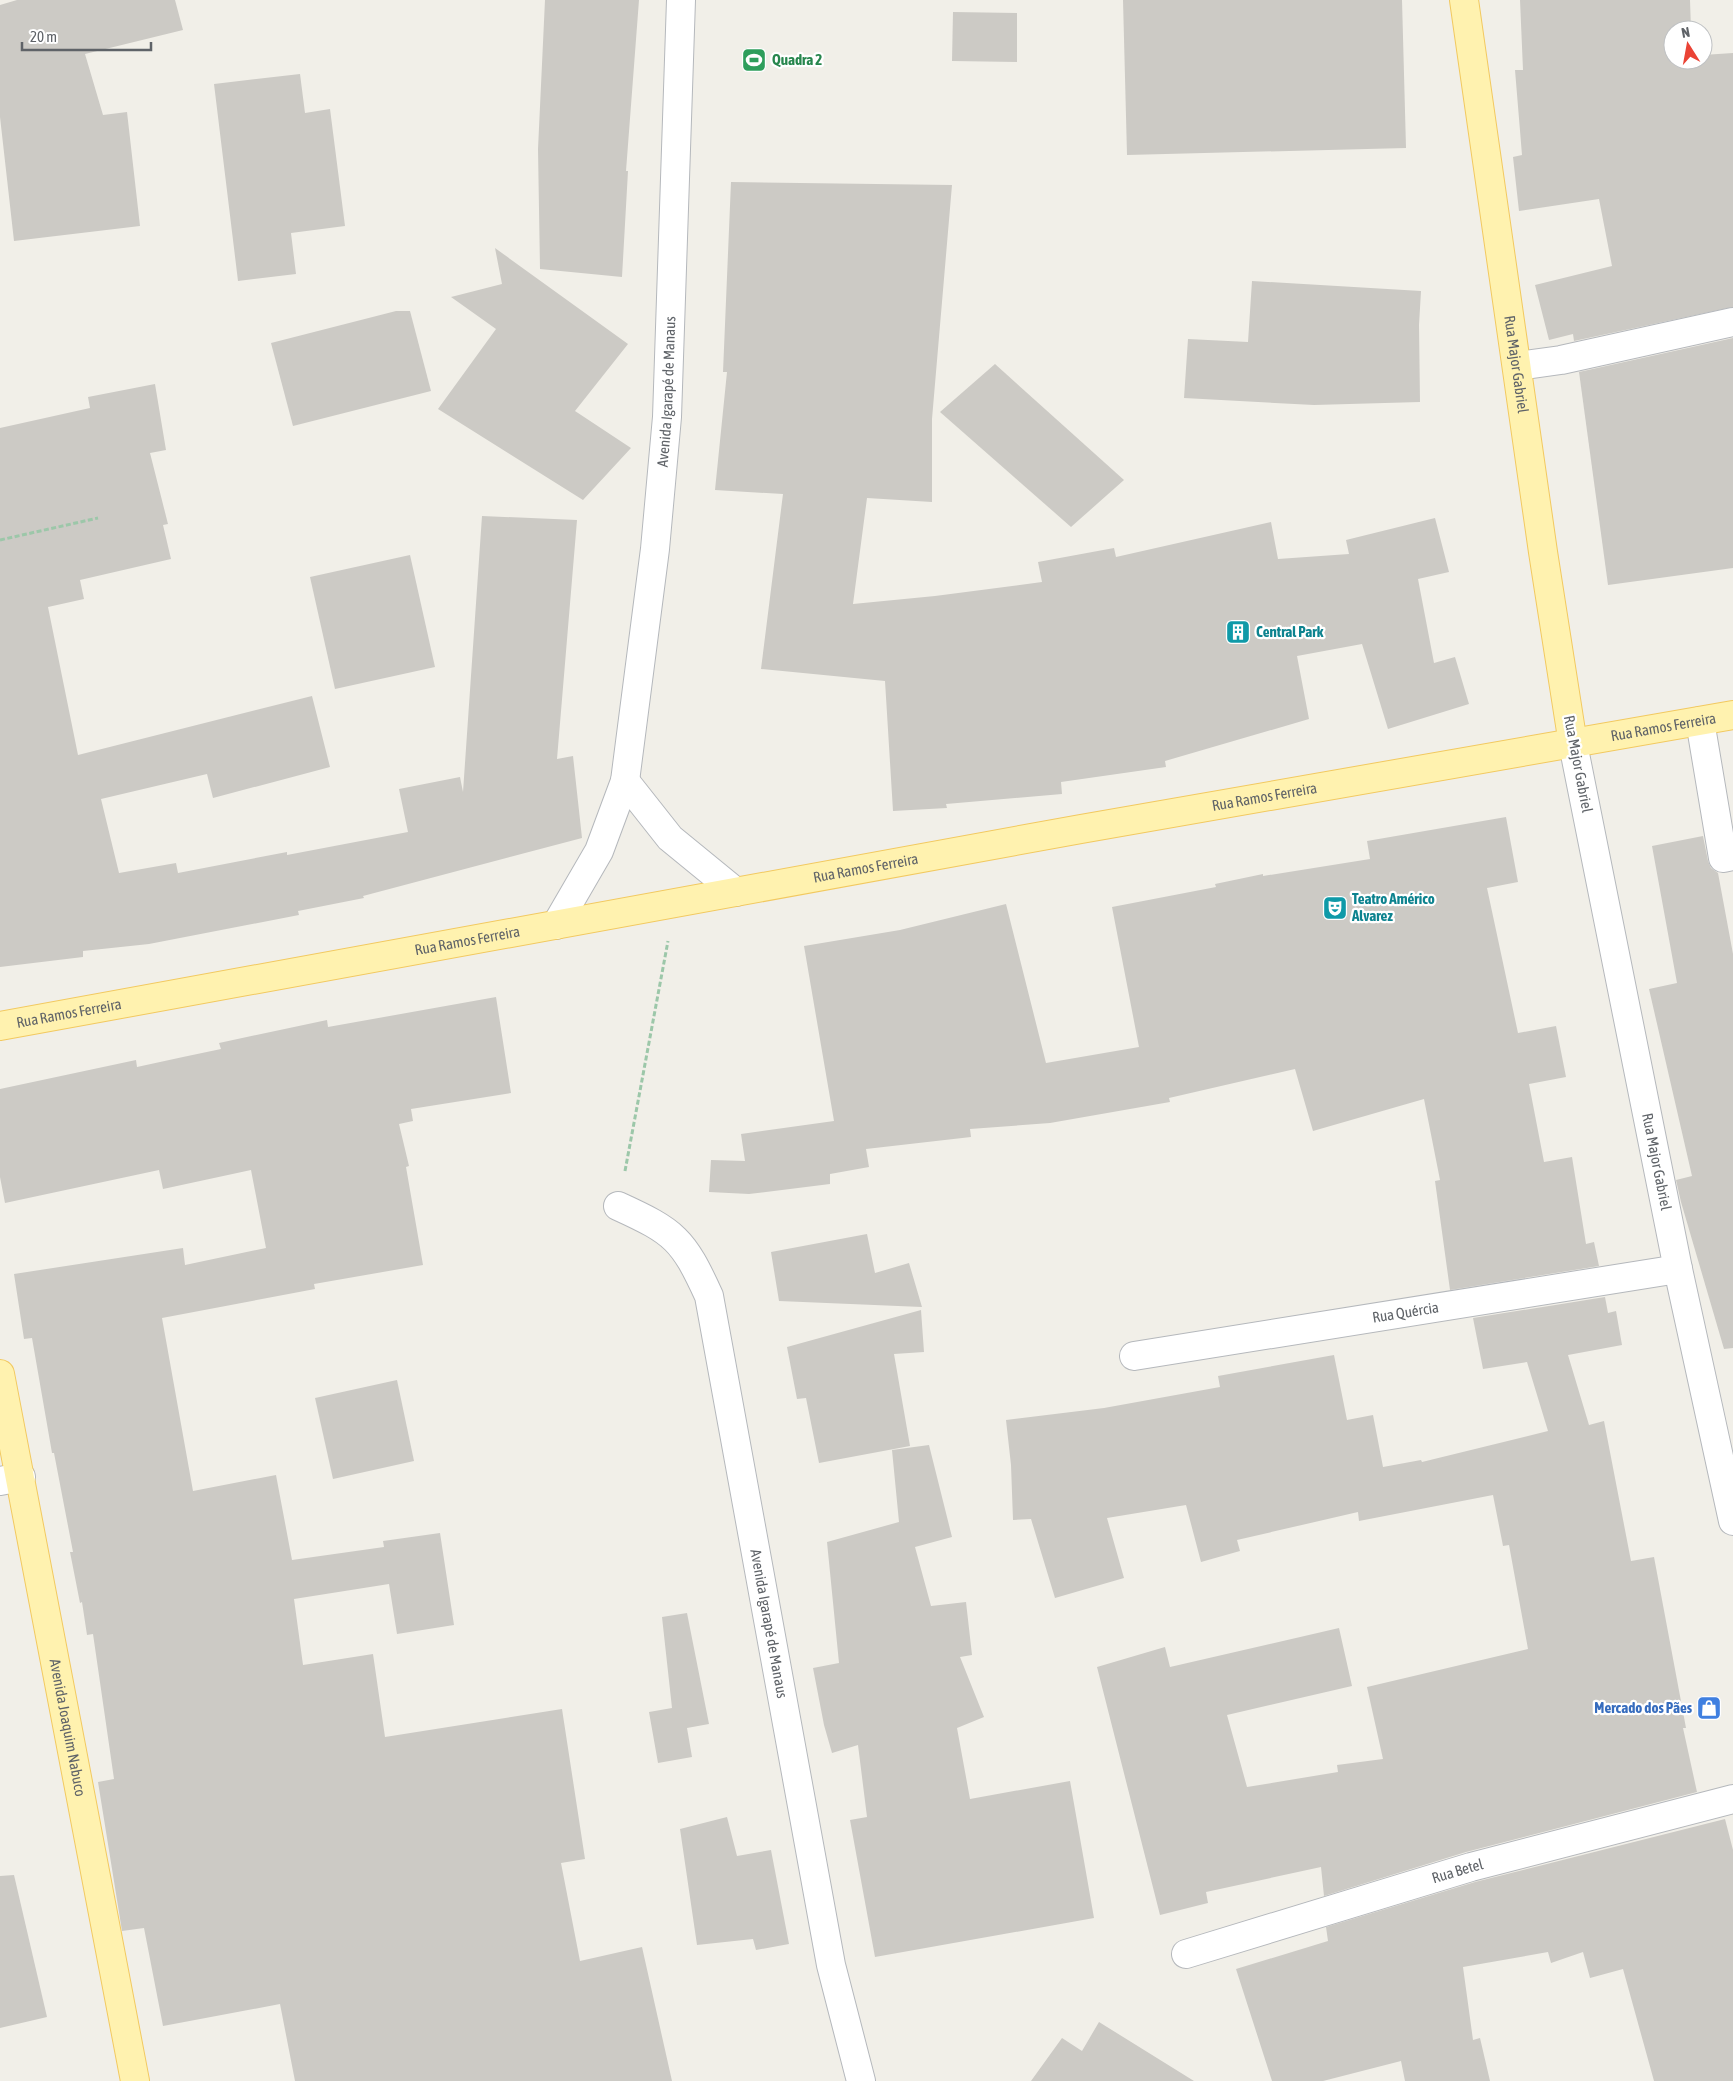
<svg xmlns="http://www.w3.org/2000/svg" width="1733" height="2081" viewBox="0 0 1733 2081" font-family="'Asap Condensed',sans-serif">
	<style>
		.building { fill: #cccac5 }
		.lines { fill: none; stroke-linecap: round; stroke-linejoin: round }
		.minor-casing { stroke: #b5b8bc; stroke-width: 30 }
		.major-casing { stroke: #f2c960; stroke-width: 30 }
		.path { stroke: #9cc7a9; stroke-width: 3; stroke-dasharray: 5 2.5; stroke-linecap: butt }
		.minor { stroke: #fff; stroke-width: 28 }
		.major { stroke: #fff2af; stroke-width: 28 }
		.labels { text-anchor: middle; stroke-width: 4.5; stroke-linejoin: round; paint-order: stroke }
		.leisure-label { font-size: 15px; font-weight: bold; fill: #27864d; stroke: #fff; text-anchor: start }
		.street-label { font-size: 15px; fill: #5f6368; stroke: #fff }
		.culture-label { font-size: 15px; font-weight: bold; fill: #0d838f; stroke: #fff; text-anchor: start }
		.shop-label { font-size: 15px; font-weight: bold; fill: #366cbe; stroke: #fff; text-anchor: end }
	</style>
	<rect width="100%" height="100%" fill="#f1efe8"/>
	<g class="building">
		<path d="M 17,0 L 175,0 L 183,30 L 85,54 L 103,115 L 127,112 L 140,226 L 14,241 L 0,117 L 0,5 Z"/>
		<path d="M 545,0 L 639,0 L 626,171 L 628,171 L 622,277 L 540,269 L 538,149 Z"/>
		<path d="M 1123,0 L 1402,0 L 1406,148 L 1127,155 Z"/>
		<path d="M 1520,0 L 1690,0 L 1691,30 L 1673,30 L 1673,60 L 1703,60 L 1703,55 L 1733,53 L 1733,307 L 1574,341 L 1573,334 L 1549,340 L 1535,285 L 1612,266 L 1599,199 L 1519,211 L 1513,157 L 1522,155 L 1515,70 L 1523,70 Z"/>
		<path d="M 953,12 L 1017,13 L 1017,62 L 952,61 Z"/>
		<path d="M 300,74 L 305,113 L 330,109 L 345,226 L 291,233 L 296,274 L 238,281 L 214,84 Z"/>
		<path d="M 731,182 L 952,185 L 932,419 L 932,502 L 867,498 L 853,604 L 935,596 L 1042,582 L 1038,562 L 1114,548 L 1116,557 L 1271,522 L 1278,559 L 1349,554 L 1346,540 L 1435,518 L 1449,572 L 1418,579 L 1434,663 L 1455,657 L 1469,704 L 1388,729 L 1362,644 L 1297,656 L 1309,719 L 1165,761 L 1166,767 L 1061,782 L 1062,794 L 946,804 L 947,808 L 893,811 L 885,681 L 761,669 L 783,494 L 715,490 L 727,372 L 723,372 Z"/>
		<path d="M 495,248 L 628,344 L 575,411 L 631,448 L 583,500 L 438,409 L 496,329 L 451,297 L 502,284 Z"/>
		<path d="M 1252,281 L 1421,291 L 1419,325 L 1420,402 L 1314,405 L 1184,398 L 1188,339 L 1248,342 Z"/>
		<path d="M 396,311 L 410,311 L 431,391 L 293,426 L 271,343 Z"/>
		<path d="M 1733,338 L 1733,568 L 1608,585 L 1579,372 Z"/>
		<path d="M 995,364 L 1124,480 L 1071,527 L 940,412 Z"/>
		<path d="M 155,384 L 166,450 L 150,453 L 168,524 L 163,525 L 171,559 L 80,580 L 84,599 L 48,607 L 78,755 L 312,696 L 330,767 L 213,798 L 207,774 L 101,799 L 119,873 L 176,863 L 178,873 L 287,852 L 287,855 L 408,832 L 399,789 L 460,777 L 463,792 L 482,516 L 577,520 L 557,759 L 573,756 L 582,838 L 363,896 L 364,898 L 298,911 L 299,915 L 149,944 L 83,951 L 83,957 L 0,967 L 0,428 L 90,408 L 88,397 Z"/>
		<path d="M 410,555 L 435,667 L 335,689 L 310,577 Z"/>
		<path d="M 1506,817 L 1518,882 L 1487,888 L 1518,1033 L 1556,1026 L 1566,1077 L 1529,1084 L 1544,1162 L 1572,1157 L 1586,1244 L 1594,1242 L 1599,1266 L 1450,1290 L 1435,1181 L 1440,1180 L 1424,1099 L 1313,1131 L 1295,1069 L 1169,1098 L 1170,1102 L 1050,1123 L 970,1129 L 971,1137 L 866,1149 L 869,1167 L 830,1174 L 830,1184 L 749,1194 L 709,1192 L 711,1160 L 745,1161 L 741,1134 L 834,1121 L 804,946 L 900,930 L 1006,904 L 1046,1063 L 1139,1047 L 1112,907 L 1216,887 L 1215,884 L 1263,874 L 1263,876 L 1370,859 L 1367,841 Z"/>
		<path d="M 1703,836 L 1708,861 L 1711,868 L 1718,873 L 1733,954 L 1733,1348 L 1724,1349 L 1681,1202 L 1676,1180 L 1692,1176 L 1649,989 L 1677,983 L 1652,846 Z"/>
		<path d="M 496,997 L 511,1093 L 411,1109 L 413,1121 L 399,1124 L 409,1166 L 406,1167 L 423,1265 L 314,1284 L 315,1289 L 162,1318 L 193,1491 L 276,1475 L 292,1560 L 384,1547 L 383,1541 L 440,1533 L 454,1625 L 397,1634 L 389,1584 L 294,1599 L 303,1665 L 373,1654 L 385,1737 L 562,1709 L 585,1859 L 561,1863 L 580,1961 L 642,1947 L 672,2081 L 295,2081 L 280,2004 L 163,2026 L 144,1928 L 122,1931 L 98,1782 L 114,1779 L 93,1634 L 87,1635 L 82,1602 L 80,1603 L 70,1552 L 73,1552 L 54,1453 L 52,1453 L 32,1338 L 24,1339 L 14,1274 L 183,1248 L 185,1265 L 266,1248 L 251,1170 L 163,1189 L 159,1170 L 5,1203 L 0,1177 L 0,1089 L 136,1060 L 137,1067 L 183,1057 L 221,1049 L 219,1043 L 327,1020 L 328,1027 Z"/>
		<path d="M 867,1234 L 875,1273 L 909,1263 L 922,1307 L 779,1301 L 771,1252 Z"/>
		<path d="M 1605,1297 L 1608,1313 L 1616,1311 L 1622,1345 L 1568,1355 L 1589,1425 L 1604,1421 L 1631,1561 L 1654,1557 L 1686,1728 L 1683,1728 L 1697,1792 L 1466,1852 L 1324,1896 L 1321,1867 L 1206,1892 L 1208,1903 L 1160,1915 L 1097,1667 L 1165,1647 L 1170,1667 L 1339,1628 L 1352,1686 L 1227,1715 L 1247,1787 L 1338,1772 L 1337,1765 L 1383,1759 L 1367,1687 L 1528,1649 L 1509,1545 L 1503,1546 L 1493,1495 L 1359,1521 L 1358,1512 L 1237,1540 L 1240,1551 L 1201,1562 L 1186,1505 L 1107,1518 L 1124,1578 L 1055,1598 L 1031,1519 L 1013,1520 L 1011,1465 L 1006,1420 L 1104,1408 L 1220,1387 L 1218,1376 L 1334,1355 L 1347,1420 L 1373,1415 L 1383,1467 L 1421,1460 L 1422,1462 L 1548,1431 L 1527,1362 L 1483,1369 L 1473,1318 Z"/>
		<path d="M 921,1310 L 924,1352 L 894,1354 L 910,1446 L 819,1463 L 806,1398 L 797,1399 L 787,1347 Z"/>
		<path d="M 397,1380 L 414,1461 L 333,1479 L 315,1398 Z"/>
		<path d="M 929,1445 L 952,1537 L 915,1547 L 931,1606 L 966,1602 L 972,1655 L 960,1657 L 984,1717 L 957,1728 L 970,1799 L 1070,1781 L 1094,1918 L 875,1957 L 850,1820 L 867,1817 L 858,1745 L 832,1753 L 824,1725 L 813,1668 L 839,1663 L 827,1542 L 899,1522 L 892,1450 Z"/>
		<path d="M 687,1613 L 709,1724 L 687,1728 L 692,1757 L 658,1763 L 649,1712 L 672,1708 L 662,1617 Z"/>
		<path d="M 727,1817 L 737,1856 L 771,1850 L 789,1944 L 756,1950 L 753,1939 L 697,1945 L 680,1829 Z"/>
		<path d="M 1725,1819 L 1733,1850 L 1733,2081 L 1654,2081 L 1623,1969 L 1590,1978 L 1583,1952 L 1551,1963 L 1548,1952 L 1463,1967 L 1473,2040 L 1480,2038 L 1490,2081 L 1405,2081 L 1401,2061 L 1323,2081 L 1272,2081 L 1236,1969 L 1328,1941 L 1326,1927 L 1475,1882 Z"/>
		<path d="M 14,1875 L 47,2017 L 0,2028 L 0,1876 Z"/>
		<path d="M 1099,2022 L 1194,2081 L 1031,2081 L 1062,2038 L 1082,2051 Z"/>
	</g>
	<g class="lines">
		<defs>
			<g id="minor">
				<path d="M 1517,366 L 1561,360 L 1733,322"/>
				<path d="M 1700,721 L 1723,858 L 1733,856"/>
				<path id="s1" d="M 1573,744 L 1678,1269 L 1733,1521"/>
				<path d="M 625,781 L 670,838 L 736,892"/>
				<path id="s2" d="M 556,925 L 599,851 L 625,781 L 655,549 L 667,417 L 681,0"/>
				<path id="s3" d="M 618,1206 C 675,1232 683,1239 709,1296 L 831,1965 L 861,2081"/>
				<path id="s4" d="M 1134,1356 L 1678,1269"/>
				<path d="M 0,1481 L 21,1477"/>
				<path id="s5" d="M 1186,1954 L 1471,1867 L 1733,1799"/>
			</g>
			<g id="major">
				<path id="s6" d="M 1464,0 L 1543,552 L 1573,744"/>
				<path id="s7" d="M 0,1026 L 1081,829 L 1733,715"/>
				<path id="s8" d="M 0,1374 L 135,2081"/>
			</g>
		</defs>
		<use href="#minor" class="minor-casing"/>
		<use href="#major" class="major-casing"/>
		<g class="path">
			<path d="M 0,540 L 98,518"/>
			<path d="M 625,1171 L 668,941"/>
		</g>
		<use href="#minor" class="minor"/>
		<use href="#major" class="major"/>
	</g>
	<defs>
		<symbol id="stadium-square" viewBox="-11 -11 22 22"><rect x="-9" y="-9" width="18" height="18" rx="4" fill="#2e9e5b" stroke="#fff"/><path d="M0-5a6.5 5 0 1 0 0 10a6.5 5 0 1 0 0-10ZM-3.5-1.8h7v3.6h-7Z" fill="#fff"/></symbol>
		<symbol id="building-square" viewBox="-11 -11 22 22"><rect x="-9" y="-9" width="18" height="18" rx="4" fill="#0f9aa8" stroke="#fff"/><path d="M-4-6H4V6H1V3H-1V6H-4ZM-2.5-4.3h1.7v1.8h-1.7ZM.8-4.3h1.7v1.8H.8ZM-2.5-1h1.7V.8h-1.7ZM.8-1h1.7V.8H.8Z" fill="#fff"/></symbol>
		<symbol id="theatre-square" viewBox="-11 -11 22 22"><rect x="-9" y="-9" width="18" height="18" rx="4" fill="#0f9aa8" stroke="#fff"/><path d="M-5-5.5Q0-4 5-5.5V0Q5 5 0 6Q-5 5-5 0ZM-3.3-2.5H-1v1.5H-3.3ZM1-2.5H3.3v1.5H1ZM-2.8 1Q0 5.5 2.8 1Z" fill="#fff"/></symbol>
		<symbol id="shop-square" viewBox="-11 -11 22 22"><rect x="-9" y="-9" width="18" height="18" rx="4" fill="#3f7fe0" stroke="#fff"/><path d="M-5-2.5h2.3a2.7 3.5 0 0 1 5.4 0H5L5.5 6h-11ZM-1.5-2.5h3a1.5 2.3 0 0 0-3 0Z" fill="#fff"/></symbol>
	</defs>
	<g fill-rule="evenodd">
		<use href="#stadium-square" x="740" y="46" width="28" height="28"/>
		<use href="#building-square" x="1224" y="618" width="28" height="28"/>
		<use href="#theatre-square" x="1321" y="894" width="28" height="28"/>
		<use href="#shop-square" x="1695" y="1694" width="28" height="28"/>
	</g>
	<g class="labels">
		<g class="leisure-label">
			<text x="772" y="65">Quadra 2</text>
		</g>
		<g class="street-label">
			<text dy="5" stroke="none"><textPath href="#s6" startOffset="368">Rua Major Gabriel</textPath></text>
			<text dy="5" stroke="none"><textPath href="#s2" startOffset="552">Avenida Igarapé de Manaus</textPath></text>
			<text dy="5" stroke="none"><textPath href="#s7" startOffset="1690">Rua Ramos Ferreira</textPath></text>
			<text transform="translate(1578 764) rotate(79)" y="5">Rua Major Gabriel</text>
			<text dy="5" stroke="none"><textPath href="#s7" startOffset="1285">Rua Ramos Ferreira</textPath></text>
			<text dy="5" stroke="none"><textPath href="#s7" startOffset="880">Rua Ramos Ferreira</textPath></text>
			<text dy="5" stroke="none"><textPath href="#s7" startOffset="475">Rua Ramos Ferreira</textPath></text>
			<text dy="5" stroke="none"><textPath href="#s7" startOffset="70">Rua Ramos Ferreira</textPath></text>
			<text dy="5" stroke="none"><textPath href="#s1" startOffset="426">Rua Major Gabriel</textPath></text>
			<text dy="5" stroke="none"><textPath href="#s4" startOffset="275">Rua Quércia</textPath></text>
			<text dy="5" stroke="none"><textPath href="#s3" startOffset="466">Avenida Igarapé de Manaus</textPath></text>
			<text dy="5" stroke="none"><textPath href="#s8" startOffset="360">Avenida Joaquim Nabuco</textPath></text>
			<text dy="5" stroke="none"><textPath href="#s5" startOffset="284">Rua Betel</textPath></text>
		</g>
		<g class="culture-label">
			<text x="1256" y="637">Central Park</text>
			<text x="1352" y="904">Teatro Américo<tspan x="1352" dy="17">Alvarez</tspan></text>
		</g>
		<g class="shop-label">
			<text x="1692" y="1713">Mercado dos Pães</text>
		</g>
	</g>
	<g transform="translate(1688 45) rotate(349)"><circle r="24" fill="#ffffff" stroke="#bfc1c3"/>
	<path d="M0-4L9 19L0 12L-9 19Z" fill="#ea4335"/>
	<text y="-8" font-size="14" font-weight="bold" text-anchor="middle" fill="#5f6368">N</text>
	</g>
	<path d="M22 42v8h129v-8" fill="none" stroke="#5f6368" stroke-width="2.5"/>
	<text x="30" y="42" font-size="15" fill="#5f6368" stroke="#ffffff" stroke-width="4" paint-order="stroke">20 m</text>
</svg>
